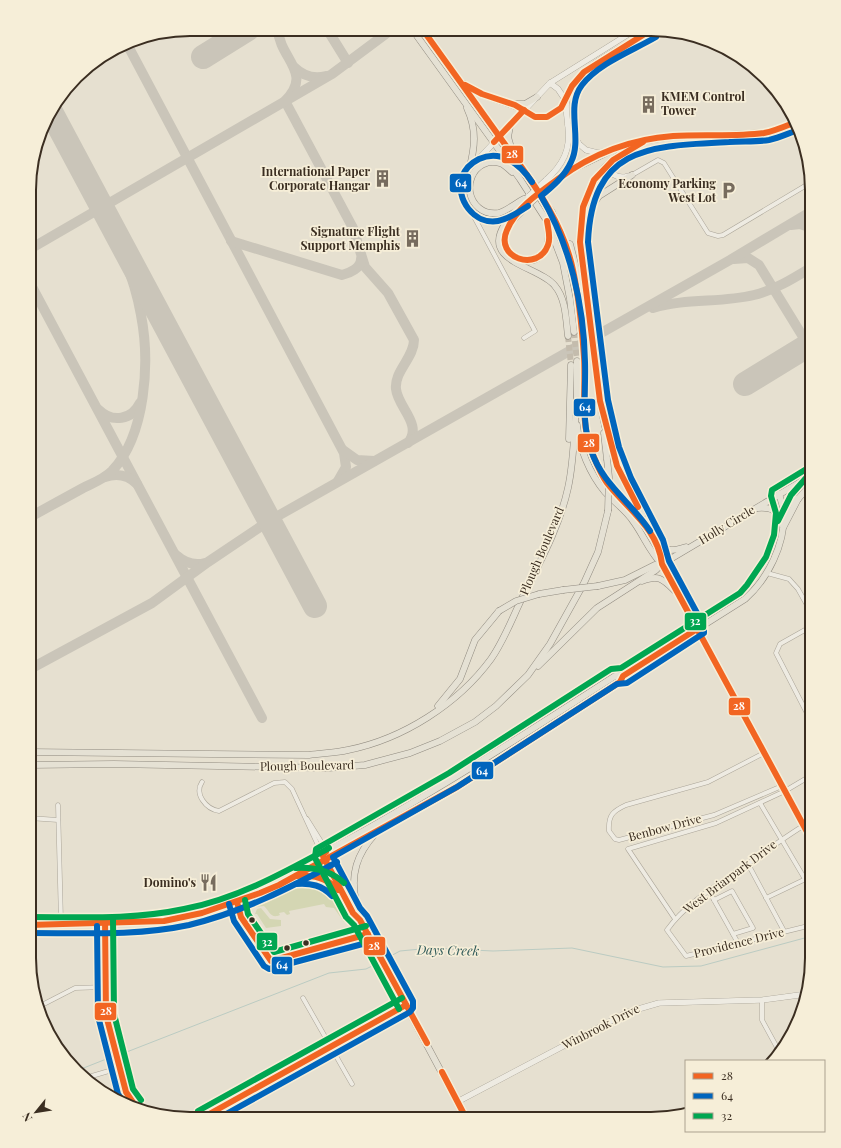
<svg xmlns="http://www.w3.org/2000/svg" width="841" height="1148" viewBox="0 0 841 1148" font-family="'Playfair Display',serif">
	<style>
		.green { fill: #d4d6b3 }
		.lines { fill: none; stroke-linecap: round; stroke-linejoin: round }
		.stream { stroke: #bbcbc2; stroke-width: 1 }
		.taxiway { stroke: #cac5b9; stroke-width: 10 }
		.runway { stroke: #cac5b9; stroke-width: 24 }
		.primary-tunnel { stroke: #c4bcad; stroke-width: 6; stroke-dasharray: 6 3; stroke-linecap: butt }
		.street-casing { stroke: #aba599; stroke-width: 5 }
		.secondary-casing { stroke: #9b9588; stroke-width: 6 }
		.primary-casing { stroke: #918b80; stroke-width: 7 }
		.street { stroke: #eeebe2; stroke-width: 4 }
		.secondary { stroke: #eeebe2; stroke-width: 5.5 }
		.primary { stroke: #e5e1d4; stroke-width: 6 }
		.secondary-bridge-casing { stroke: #9b9588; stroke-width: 6; stroke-linecap: butt }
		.primary-bridge-casing { stroke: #918b80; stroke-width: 7; stroke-linecap: butt }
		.secondary-bridge { stroke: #eeebe2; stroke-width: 5.5 }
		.primary-bridge { stroke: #e5e1d4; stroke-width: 6 }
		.bus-1-casing { stroke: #f6eed8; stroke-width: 9 }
		.bus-2-casing { stroke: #f6eed8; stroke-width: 9 }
		.bus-3-casing { stroke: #f6eed8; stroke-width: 9 }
		.bus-1 { stroke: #f26522; stroke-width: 6 }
		.bus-2 { stroke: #0065bd; stroke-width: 6 }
		.bus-3 { stroke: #00a651; stroke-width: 6 }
		.bus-dot { fill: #3b2e21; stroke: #f6eed8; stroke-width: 1.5 }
		.labels { text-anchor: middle; stroke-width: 3.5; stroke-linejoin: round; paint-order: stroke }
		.poi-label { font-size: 12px; font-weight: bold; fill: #3b2e21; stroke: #f6eed8; text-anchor: end }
		.street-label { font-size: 12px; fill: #3b2e21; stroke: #f6eed8 }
		.water-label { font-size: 13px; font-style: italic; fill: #305a59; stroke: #f6eed8 }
		.rim { fill: none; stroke: #3b2e21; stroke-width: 2 }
		.line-badge { stroke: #f6eed8; stroke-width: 1.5 }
		.badge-label { font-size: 11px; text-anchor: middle; font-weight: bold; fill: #fff }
	</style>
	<rect width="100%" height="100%" fill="#e6e0d0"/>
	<g class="green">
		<path d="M 310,879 C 337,882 339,904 352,922 L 344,922 L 334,908 L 326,907 L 324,904 L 289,911 L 290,914 L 287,915 L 284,912 L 279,913 L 280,915 C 271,919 270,912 264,906 L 253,907 L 253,904 L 304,881 Z"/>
		<path d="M 261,908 L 270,919 L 281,920 L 281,926 L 266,928 L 257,914 L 255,914 L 257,909 Z"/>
	</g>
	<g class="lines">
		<g class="stream">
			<path d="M 385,959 L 400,951 L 431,948 L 493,951 L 572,948 L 663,967 L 701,966 L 812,936"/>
			<path d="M 119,1055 L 329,973 L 366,969 L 380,962"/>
			<path d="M 76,1071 L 114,1056"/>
		</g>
		<g class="taxiway">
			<path d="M 278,29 C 279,59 314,72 285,101 L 353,228 L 365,267 L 388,293 L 414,340 C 414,358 394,371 396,389 C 398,408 423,424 408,443"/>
			<path d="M 327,29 L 348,63"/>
			<path d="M 127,44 L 344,453 L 346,467 L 338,481"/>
			<path d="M 294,67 C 303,76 314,79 326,76"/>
			<path d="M 791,225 L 800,224 L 812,228"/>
			<path d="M 231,241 L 342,275 C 350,273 361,268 361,259"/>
			<path d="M 30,249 L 332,74 L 391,30"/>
			<path d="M 734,259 L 748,258 L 759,265 L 808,345"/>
			<path d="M 30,283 L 262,718"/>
			<path d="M 653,308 C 686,298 721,303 754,295 C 775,290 794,278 812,267"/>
			<path d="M 99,410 C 112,423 132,420 140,403"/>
			<path d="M 343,450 L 357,460 L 374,461"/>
			<path d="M 105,477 C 117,473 128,475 137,484"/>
			<path d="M 30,517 C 48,507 65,498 83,488 C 93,483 104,479 112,471 C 146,435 150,362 141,315 C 136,285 125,257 113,229"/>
			<path d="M 176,555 C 185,563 194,566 205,563"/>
			<path d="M 30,669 L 152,603 L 208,562 L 269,521 L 730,260 L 812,211"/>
		</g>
		<g class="runway">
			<path d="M 203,57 L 248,29"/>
			<path d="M 50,110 L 315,606"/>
			<path d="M 745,384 L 812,343"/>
		</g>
		<g class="primary-tunnel">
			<path d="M 413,30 L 417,36"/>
			<path d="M 590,318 L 594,353"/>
			<path d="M 580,331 L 584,358"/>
			<path d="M 574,332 L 577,361"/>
			<path d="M 568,336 L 571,365"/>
		</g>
		<defs>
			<g id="street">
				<path d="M 632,175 L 658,160 L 664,163 L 708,233 L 718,236 L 723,235 L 810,183"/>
				<path d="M 456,183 L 535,331 L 524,338"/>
				<path d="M 767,573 L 789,579 L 798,589 L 812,614"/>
				<path d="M 812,723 L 776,653 L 780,644 L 812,626"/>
				<path d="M 764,753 L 708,782 L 626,805 C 613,811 608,815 609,831 L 615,839 L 619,840 L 714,815 L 782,786"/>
				<path d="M 202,782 C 194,794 206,809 219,811 L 274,783 L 285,782 L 292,789 L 322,854"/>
				<path d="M 760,803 L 812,891"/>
				<path d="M 58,805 L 61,921"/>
				<path d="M 29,818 L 58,820"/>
				<path d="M 307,819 L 327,851"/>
				<path d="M 803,826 C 782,839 763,853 742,868 C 717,885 685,904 667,930 L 686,956 L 812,925"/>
				<path d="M 748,864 L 784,931"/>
				<path d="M 709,891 L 738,943"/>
				<path d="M 766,898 L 812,876"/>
				<path d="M 714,900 L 732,891 L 753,928 L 733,934"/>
				<path d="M 675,919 L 628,849 L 716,823 L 785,791 L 812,775"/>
				<path d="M 303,998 L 352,1084"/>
				<path d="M 762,1000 L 762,1020 L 780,1053"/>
				<path d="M 40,1006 L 75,988 L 105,987"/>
				<path d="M 85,1078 L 119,1068"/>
			</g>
			<g id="secondary">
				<path d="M 550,83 L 558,89 L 566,101"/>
				<path d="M 524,110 C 542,124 553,117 566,101"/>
				<path d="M 568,125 L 579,144 L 586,150 L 598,153 L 628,144 L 671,137 L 767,132 L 796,122"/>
				<path d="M 628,176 C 619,179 604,174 612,162 C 617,154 627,149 636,145"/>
				<path d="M 546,180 C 563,165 571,149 568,127 C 567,114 564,103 569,91 C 580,65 628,45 652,30"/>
				<path d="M 456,183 L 550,83 L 635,30"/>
				<path d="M 105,920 L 106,1015 L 126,1092 L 134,1104"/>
				<path d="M 457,1102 L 628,1012 L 659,1003 L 762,1000 L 807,994"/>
				<path d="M 202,1118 L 406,1005"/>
			</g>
			<g id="primary">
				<path d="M 424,31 L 552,212 L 568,250 L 573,270 L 580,331"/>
				<path d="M 417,36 L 520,179 L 547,221 L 563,263 L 570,299 L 574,332"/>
				<path d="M 464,84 C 483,98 504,100 524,110"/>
				<path d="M 515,104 L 525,104 L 537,97"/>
				<path d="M 467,108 C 477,130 475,147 469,170"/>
				<path d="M 510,126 L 508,137 L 512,151"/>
				<path d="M 512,172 C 509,169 504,164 500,163 C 473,156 459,191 479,208 C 485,213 492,214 499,213 C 508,210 516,203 524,199"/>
				<path d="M 550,185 L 573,169 L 612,150"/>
				<path d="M 529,196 C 521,205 511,214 505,224 C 480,263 540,266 555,286 C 566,299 566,320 568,336"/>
				<path d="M 528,205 C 520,213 510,221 506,231 C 491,263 554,278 548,230"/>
				<path d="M 584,217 L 599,196 L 632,175"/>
				<path d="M 570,244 L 582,291"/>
				<path d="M 585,312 L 587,324"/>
				<path d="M 590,318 C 582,261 564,193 620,154"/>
				<path d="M 594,353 C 598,391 603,431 617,466 C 624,483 634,499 642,515"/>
				<path d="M 584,358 L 584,419 L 586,436 L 592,453 L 598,469 L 608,484 L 637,514 L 649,530 L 661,554 L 662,564 L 678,594 L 812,842"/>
				<path d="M 577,361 L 577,409"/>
				<path d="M 577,425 C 579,448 590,474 605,492 C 614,502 626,510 633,521 C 643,534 650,553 662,564"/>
				<path d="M 604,433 L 607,459"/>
				<path d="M 569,439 L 571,365"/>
				<path d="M 758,508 C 771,507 778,510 781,524"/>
				<path d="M 784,516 C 787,509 789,499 798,499"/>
				<path d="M 784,526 L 798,499 L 812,483"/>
				<path d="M 658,544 C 665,553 676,550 686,547"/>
				<path d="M 642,581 C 658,575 662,578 674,590"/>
				<path d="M 598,586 L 625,580 L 655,565 L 662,564"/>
				<path d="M 539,594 L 563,590"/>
				<path d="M 538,666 L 597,608 L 656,570 L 662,564 L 812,475"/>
				<path d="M 438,706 L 460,679 L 475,640 L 499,611"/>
				<path d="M 29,752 L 309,755 C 322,753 335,753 348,750 C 403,739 458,704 491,659 C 505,639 513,616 524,594 C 541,560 560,525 568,488 C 574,461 574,433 576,406"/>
				<path d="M 29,765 L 114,764 L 328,768 L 365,765 L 410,753 L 440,741 L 475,722 L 496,706 L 528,675 L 550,644 L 584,583 L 598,552 L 608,511"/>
				<path d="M 329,854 L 358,911 L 360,920 L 466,1118"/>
				<path d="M 324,856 L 353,913 L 360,920"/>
				<path d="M 297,876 C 315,875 326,877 339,890"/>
				<path d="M 356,902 C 350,874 357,854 375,834"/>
				<path d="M 29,919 C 86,920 145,921 201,907 C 257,893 301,865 351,838 C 441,788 528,732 615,676 L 623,676 L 745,599 C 768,579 785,544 784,512 C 783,506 781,500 779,494"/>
				<path d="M 29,925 L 164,921 L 202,913 L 260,893 L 279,885 L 457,787 L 620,682 L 623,676"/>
			</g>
		</defs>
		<use href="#street" class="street-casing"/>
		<use href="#secondary" class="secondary-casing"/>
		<use href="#primary" class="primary-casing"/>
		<use href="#street" class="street"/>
		<use href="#secondary" class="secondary"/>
		<use href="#primary" class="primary"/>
		<defs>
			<path id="secondary-bridge" d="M 529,196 L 546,180"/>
			<g id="primary-bridge">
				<path d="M 528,205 L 550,185"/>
				<path d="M 607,459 L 609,477 L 608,511"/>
				<path d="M 563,590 L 598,586"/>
				<path d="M 499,611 L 516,601 L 539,594"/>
			</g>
		</defs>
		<use href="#secondary-bridge" class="secondary-bridge-casing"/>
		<use href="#primary-bridge" class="primary-bridge-casing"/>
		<use href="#secondary-bridge" class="secondary-bridge"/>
		<use href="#primary-bridge" class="primary-bridge"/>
		<defs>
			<g id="bus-1">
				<path d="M 423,30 C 448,65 474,101 499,136 C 529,178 562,218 573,270 C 579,298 582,329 584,357 C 586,389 580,420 591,450 C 596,462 600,473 607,483 C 627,509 658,528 662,564 L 812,841"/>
				<path d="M 465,85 L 482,94 L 515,105 L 535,117 L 547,117 L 561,108 L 572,86 L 584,72 L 651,30"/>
				<path d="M 494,142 L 524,110"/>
				<path d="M 547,221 C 548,228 551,238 548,245 C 538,273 494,258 507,230 C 516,208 540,192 558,179 C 592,154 632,139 673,136 C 703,134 735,137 764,133 C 775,131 786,126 796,122"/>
				<path d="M 638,507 L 617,466 L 600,401 L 580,242 L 583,207 L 594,180 L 613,160 L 643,142"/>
				<path d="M 326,852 L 322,854 L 353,913 L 360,920 L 427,1043"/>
				<path d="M 296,876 C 313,875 326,877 338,890"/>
				<path d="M 237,902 L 241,917 L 271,961 L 368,934"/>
				<path d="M 100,919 L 105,919 L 106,1015 L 126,1092 L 134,1104"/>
				<path d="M 29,925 L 164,921 L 202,913 L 260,893 L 279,885 L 457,787 L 620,682 L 623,676 L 697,629"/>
				<path d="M 442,1072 L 466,1118"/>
				<path d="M 202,1118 L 406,1005"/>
			</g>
			<g id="bus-2">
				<path d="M 528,206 C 519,212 509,219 498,221 C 474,225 455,199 462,177 C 465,169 471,163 479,159 C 501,149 520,164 532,182"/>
				<path d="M 650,531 C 631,502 602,484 591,450 C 581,422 586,392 585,362 C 584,305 570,245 541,196 C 552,187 565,176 571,162 C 583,138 565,107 582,85 C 599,63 632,51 656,37"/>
				<path d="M 296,884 C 311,883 322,885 332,896"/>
				<path d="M 229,904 L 234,921 L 264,966 L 269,969 L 370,942"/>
				<path d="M 97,926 L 98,1016 L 118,1094 L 122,1100"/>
				<path d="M 29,933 C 82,933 138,936 189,925 C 242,912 290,888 337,862"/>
				<path d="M 219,1118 L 410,1012 L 413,1008 L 413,1001 L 367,916 L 360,908 L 333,857 L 457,787 L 617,684 L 627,683 L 704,633 L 704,626 L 669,561 L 663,540 L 631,478 L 619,447 L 608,400 L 588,242 C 592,145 651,146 729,142 C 742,141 757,142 769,140 C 779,138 789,133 798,130"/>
			</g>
			<g id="bus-3">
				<path d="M 778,521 L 791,495 L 806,478"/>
				<path d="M 296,868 C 314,867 330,870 344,883"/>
				<path d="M 245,900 L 248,914 L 274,952 L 366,926"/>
				<path d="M 29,917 C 80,917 133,920 184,909 C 236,899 283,873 329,848"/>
				<path d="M 113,919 L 114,1014 L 133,1089 L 141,1100"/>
				<path d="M 399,1009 L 354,925 L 346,917 L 315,858 L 316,849 L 449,773 L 611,669 L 621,668 L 740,593 L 747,585 L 766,557 L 774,535 L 776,513 L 771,496 L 772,490 L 808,468"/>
				<path d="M 198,1111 L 402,998"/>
			</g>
		</defs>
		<use href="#bus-1" class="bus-1-casing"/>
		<use href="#bus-2" class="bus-2-casing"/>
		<use href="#bus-3" class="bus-3-casing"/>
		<use href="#bus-1" class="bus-1"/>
		<use href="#bus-2" class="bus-2"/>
		<use href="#bus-3" class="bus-3"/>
	</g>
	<defs>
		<symbol id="building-bare" viewBox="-9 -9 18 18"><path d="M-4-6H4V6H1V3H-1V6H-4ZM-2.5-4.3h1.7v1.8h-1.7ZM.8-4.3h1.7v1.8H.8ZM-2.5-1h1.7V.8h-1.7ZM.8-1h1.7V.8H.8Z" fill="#776c5e" stroke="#f6eed8" stroke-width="2.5" paint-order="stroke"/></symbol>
		<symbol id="parking-bare" viewBox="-9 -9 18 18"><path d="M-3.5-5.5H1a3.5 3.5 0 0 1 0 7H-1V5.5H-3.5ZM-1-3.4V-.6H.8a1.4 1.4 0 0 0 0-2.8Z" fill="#776c5e" stroke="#f6eed8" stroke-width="2.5" paint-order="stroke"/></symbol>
		<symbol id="restaurant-bare" viewBox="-9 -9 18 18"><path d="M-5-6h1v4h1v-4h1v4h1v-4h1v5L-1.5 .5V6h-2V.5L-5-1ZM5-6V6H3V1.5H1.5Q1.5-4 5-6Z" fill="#776c5e" stroke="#f6eed8" stroke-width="2.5" paint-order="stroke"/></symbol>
	</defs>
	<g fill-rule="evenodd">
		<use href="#building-bare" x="636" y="92" width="25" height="25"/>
		<use href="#building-bare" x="370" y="166" width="25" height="25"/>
		<use href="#parking-bare" x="716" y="178" width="25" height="25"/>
		<use href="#building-bare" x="400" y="226" width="25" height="25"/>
		<use href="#restaurant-bare" x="196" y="870" width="25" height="25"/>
	</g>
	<g class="bus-dot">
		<circle cx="252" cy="920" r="3.5"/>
		<circle cx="306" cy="943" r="3.5"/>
		<circle cx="287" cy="948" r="3.5"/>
	</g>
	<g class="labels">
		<g class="poi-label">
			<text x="661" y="101" text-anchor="start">KMEM Control<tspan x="661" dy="14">Tower</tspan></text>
			<text x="370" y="176">International Paper<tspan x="370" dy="14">Corporate Hangar</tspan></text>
			<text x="716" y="188">Economy Parking<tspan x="716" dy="14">West Lot</tspan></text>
			<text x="400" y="236">Signature Flight<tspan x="400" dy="14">Support Memphis</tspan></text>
			<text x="196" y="887">Domino's</text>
		</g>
		<g class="street-label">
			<text transform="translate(727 525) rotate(-31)" y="4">Holly Circle</text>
			<text transform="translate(542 551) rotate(-67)" y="4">Plough Boulevard</text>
			<text transform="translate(307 766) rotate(-1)" y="4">Plough Boulevard</text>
			<text transform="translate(665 828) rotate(-15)" y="4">Benbow Drive</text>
			<text transform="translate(730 877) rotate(-37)" y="4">West Briarpark Drive</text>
			<text transform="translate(739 943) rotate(-14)" y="4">Providence Drive</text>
			<text transform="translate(601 1027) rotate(-27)" y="4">Winbrook Drive</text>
		</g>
		<g class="water-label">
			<text transform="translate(448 950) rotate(1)" y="5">Days Creek</text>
		</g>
	</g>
	<path d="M0 0H841V1148H0ZM190 36H651A154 154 0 0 1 805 190V958A154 154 0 0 1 651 1112H190A154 154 0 0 1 36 958V190A154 154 0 0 1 190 36Z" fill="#f6eed8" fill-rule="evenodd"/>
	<path class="rim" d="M190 36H651A154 154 0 0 1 805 190V958A154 154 0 0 1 651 1112H190A154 154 0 0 1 36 958V190A154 154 0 0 1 190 36Z"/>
	<g class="line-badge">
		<rect x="501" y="145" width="23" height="19" rx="4" fill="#f26522"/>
		<rect x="449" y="173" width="23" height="20" rx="4" fill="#0065bd"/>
		<rect x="573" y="398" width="23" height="19" rx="4" fill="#0065bd"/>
		<rect x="577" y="433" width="23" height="20" rx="4" fill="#f26522"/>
		<rect x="684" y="612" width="23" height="19" rx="4" fill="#00a651"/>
		<rect x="728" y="697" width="23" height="19" rx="4" fill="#f26522"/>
		<rect x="471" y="761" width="23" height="19" rx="4" fill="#0065bd"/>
		<rect x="256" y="932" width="22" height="19" rx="4" fill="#00a651"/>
		<rect x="363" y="936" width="23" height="20" rx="4" fill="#f26522"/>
		<rect x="271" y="956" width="22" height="19" rx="4" fill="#0065bd"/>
		<rect x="94" y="1002" width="23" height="19" rx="4" fill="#f26522"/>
	</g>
	<g class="badge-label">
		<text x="512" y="158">28</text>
		<text x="461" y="187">64</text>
		<text x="585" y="411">64</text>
		<text x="589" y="447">28</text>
		<text x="695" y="625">32</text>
		<text x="739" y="710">28</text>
		<text x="482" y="775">64</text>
		<text x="267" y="946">32</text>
		<text x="374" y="950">28</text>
		<text x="282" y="969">64</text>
		<text x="106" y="1015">28</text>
	</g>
	<rect x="685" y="1060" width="140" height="72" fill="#f6eed8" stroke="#aba18f"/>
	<rect x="693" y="1073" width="20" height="6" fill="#f26522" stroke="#aba18f"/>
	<text x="721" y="1080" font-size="12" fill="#3b2e21">28</text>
	<rect x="693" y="1093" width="20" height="6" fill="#0065bd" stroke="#aba18f"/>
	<text x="721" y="1100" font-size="12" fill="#3b2e21">64</text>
	<rect x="693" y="1113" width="20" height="6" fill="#00a651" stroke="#aba18f"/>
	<text x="721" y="1120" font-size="12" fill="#3b2e21">32</text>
	<g transform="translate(36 1112) rotate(240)" stroke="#f6eed8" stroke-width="3" paint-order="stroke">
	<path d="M0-3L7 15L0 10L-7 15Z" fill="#3b2e21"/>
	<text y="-6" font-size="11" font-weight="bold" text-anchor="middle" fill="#3b2e21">N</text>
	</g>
</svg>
